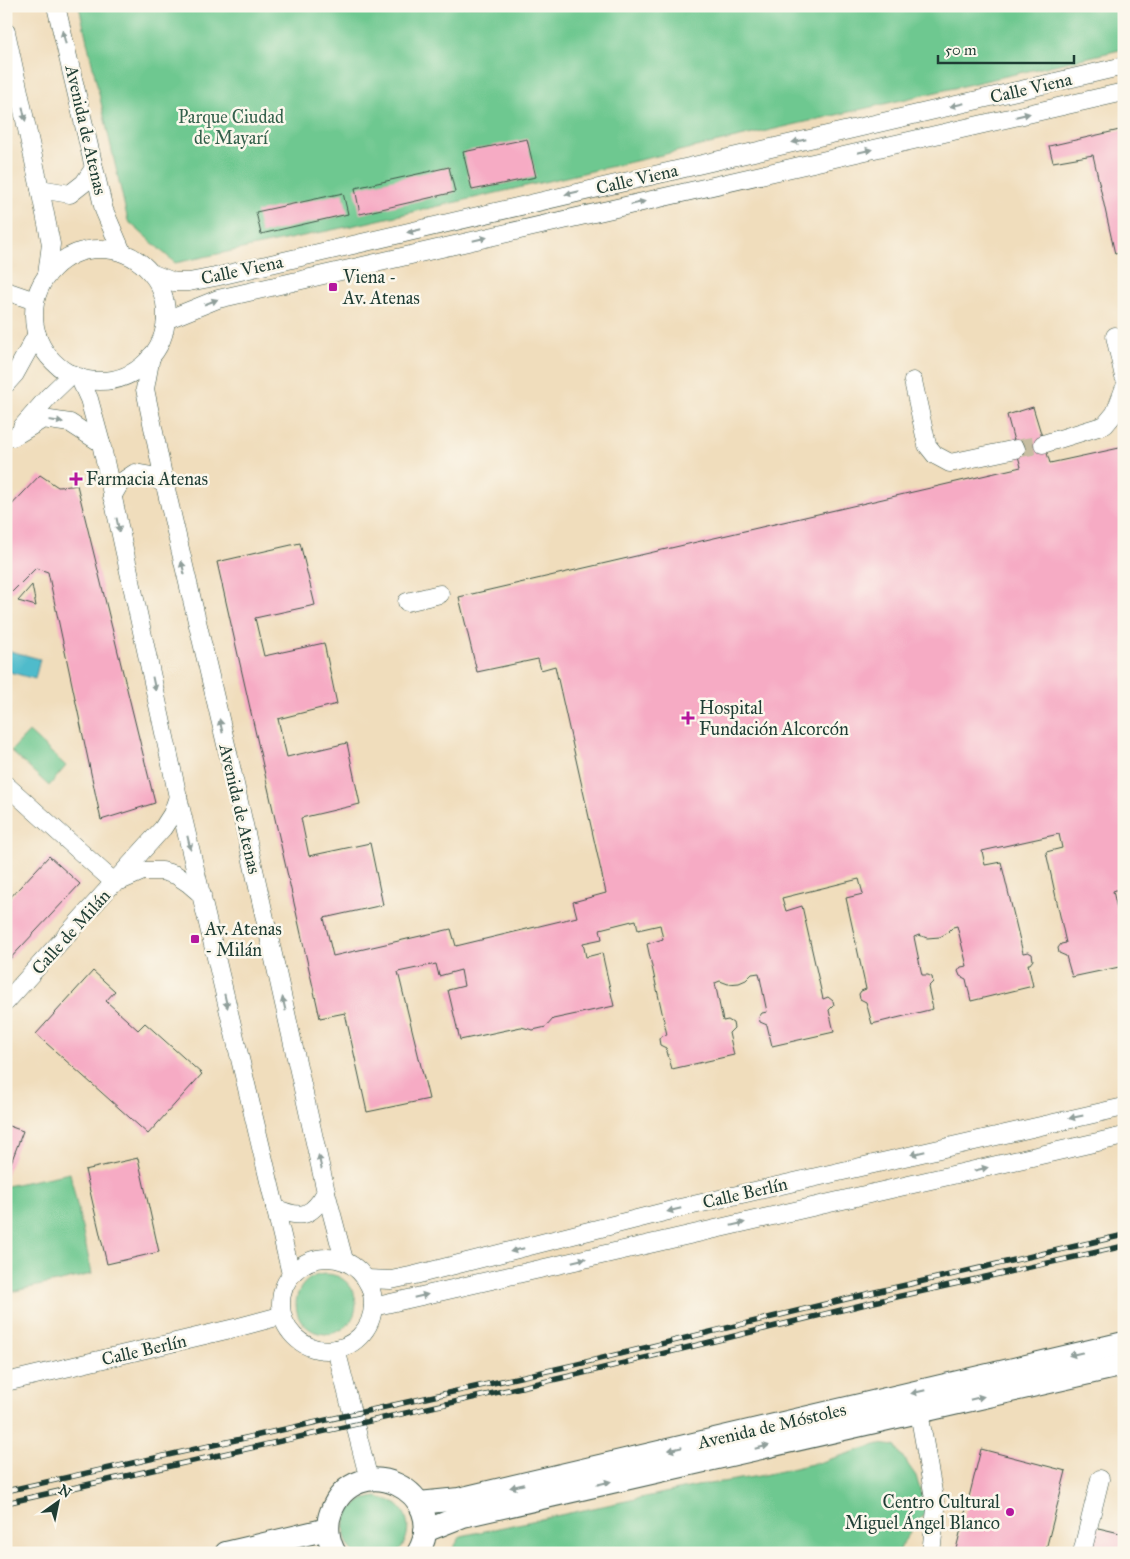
<svg xmlns="http://www.w3.org/2000/svg" width="1130" height="1559" viewBox="0 0 1130 1559" font-family="'IM FELL Great Primer',serif">
	<style>
		.green { fill: #6ec890; stroke: #468262 }
		.water { fill: #50bbcb; stroke: #387c80 }
		.building { fill: #f6abc4 }
		.lines { fill: none; stroke-linecap: round; stroke-linejoin: round }
		.minor-tunnel { stroke: #c6bda1; stroke-width: 18; stroke-dasharray: 18 9; stroke-linecap: butt }
		.minor-casing { stroke: #3e5548; stroke-width: 19 }
		.major-casing { stroke: #3e5548; stroke-width: 24 }
		.minor { stroke: #fff; stroke-width: 18 }
		.major { stroke: #fff; stroke-width: 22 }
		.rail-casing { stroke: #1f3d34; stroke-width: 5.5 }
		.rail { stroke: #fbf7ec; stroke-width: 4; stroke-dasharray: 11; stroke-linecap: butt }
		.oneway { fill: #8f9e9a }
		.poi-dot { fill: #b5179e; stroke: #fbf7ec; stroke-width: 2 }
		.labels { text-anchor: middle; stroke-width: 5; stroke-linejoin: round; paint-order: stroke }
		.street-label { font-size: 18px; fill: #1f3d34; stroke: #fbf7ec }
		.park-label { font-size: 18px; fill: #33604b; stroke: #fbf7ec }
		.poi-label { font-size: 18px; fill: #1f3d34; stroke: #fbf7ec; text-anchor: start }
	</style>
	<rect width="100%" height="100%" fill="#fbf7ec"/>
	<filter id="ink" filterUnits="userSpaceOnUse"><feTurbulence type="fractalNoise" baseFrequency=".02" numOctaves="2"/><feDisplacementMap in="SourceGraphic" scale="10" xChannelSelector="R" yChannelSelector="G"/><feConvolveMatrix kernelMatrix="1 2 1 2 8 2 1 2 1" color-interpolation-filters="sRGB"/></filter>
	<filter id="wash" filterUnits="userSpaceOnUse"><feTurbulence type="fractalNoise" baseFrequency=".0096" numOctaves="4" result="noise"/><feDisplacementMap in="SourceGraphic" scale="20" xChannelSelector="R" yChannelSelector="G"/><feGaussianBlur stdDeviation="1.12" result="paint"/><feColorMatrix in="noise" values="0 0 0 0 0 0 0 0 0 0 0 0 0 0 0 0 0 1.4 0 .05"/><feComposite in="paint" operator="in"/></filter>
	<g filter="url(#wash)">
		<rect width="100%" height="100%" fill="#f0ddbc"/>
		<g class="green">
			<path d="M 79,6 L 1124,6 L 1124,49 L 365,223 L 175,263 L 128,221 Z"/>
			<path d="M 29,732 L 66,766 L 49,786 L 11,751 Z"/>
			<path d="M 70,1173 L 92,1274 L 6,1293 L 6,1186 Z"/>
			<circle cx="326" cy="1304" r="30"/>
			<path d="M 879,1444 L 895,1446 L 916,1476 L 926,1511 L 902,1544 L 899,1553 L 450,1553 L 461,1536 L 697,1486 L 759,1476 L 821,1462 Z"/>
			<path d="M 377,1497 C 384,1499 390,1500 396,1504 C 412,1516 411,1539 397,1553 L 355,1553 C 340,1540 341,1514 358,1503 C 363,1499 370,1498 377,1497 Z"/>
		</g>
		<path class="water" d="M 6,650 L 40,659 L 35,679 L 6,671 Z"/>
		<g id="blocks">
			<g class="building">
				<path d="M 1124,129 L 1124,252 L 1115,254 L 1093,155 L 1053,162 L 1049,146 Z"/>
				<path d="M 527,139 L 536,177 L 472,190 L 463,152 Z"/>
				<path d="M 449,167 L 455,192 L 360,214 L 355,188 Z"/>
				<path d="M 343,193 L 348,214 L 261,234 L 256,212 Z"/>
				<path d="M 1033,407 L 1050,463 L 1124,447 L 1124,891 L 1119,889 L 1113,891 L 1122,930 L 1124,929 L 1124,966 L 1072,977 L 1066,956 L 1059,953 L 1058,948 L 1061,944 L 1066,943 L 1046,852 L 1062,848 L 1059,834 L 982,851 L 985,865 L 1001,862 L 1023,953 L 1028,952 L 1032,954 L 1033,960 L 1030,964 L 1028,964 L 1033,986 L 971,1001 L 966,979 L 960,976 L 958,971 L 961,967 L 967,966 L 957,926 L 953,927 L 947,933 L 940,937 L 927,938 L 919,935 L 914,937 L 922,975 L 928,975 L 932,977 L 933,982 L 928,987 L 933,1009 L 872,1024 L 866,1002 L 860,999 L 859,994 L 861,991 L 866,989 L 846,898 L 863,894 L 859,879 L 782,898 L 786,911 L 802,906 L 823,999 L 828,997 L 833,1001 L 834,1005 L 829,1010 L 834,1032 L 772,1046 L 767,1025 L 760,1022 L 759,1017 L 762,1013 L 767,1012 L 759,973 L 752,974 L 746,980 L 739,983 L 728,984 L 720,981 L 715,983 L 723,1021 L 728,1020 L 733,1023 L 734,1028 L 729,1033 L 734,1055 L 672,1069 L 666,1048 L 660,1045 L 659,1039 L 661,1036 L 667,1035 L 647,944 L 663,939 L 660,925 L 638,930 L 636,920 L 600,929 L 602,939 L 583,943 L 586,957 L 602,953 L 614,1006 L 553,1019 L 546,1027 L 533,1030 L 521,1027 L 460,1040 L 448,990 L 464,986 L 461,970 L 439,976 L 436,964 L 398,972 L 429,1099 L 367,1112 L 345,1013 L 320,1018 L 217,562 L 300,543 L 315,605 L 255,618 L 264,656 L 324,643 L 337,704 L 278,719 L 287,757 L 347,743 L 360,804 L 301,818 L 309,856 L 370,843 L 383,905 L 324,918 L 333,956 L 451,929 L 456,946 L 577,917 L 573,902 L 606,893 L 555,666 L 541,670 L 538,659 L 477,672 L 459,597 L 1021,467 L 1007,415 Z"/>
				<path d="M 40,475 L 58,487 L 71,486 L 77,485 L 155,803 L 101,820 L 48,572 L 36,568 L 6,598 L 6,511 Z"/>
				<path d="M 32,585 L 36,606 L 18,601 Z"/>
				<path d="M 49,856 L 80,884 L 6,963 L 6,902 Z"/>
				<path d="M 93,971 L 115,991 L 106,1001 L 138,1030 L 145,1023 L 202,1074 L 148,1134 L 36,1034 Z"/>
				<path d="M 6,1125 L 23,1131 L 6,1176 Z"/>
				<path d="M 138,1158 L 159,1252 L 107,1264 L 85,1170 Z"/>
				<path d="M 981,1449 L 1066,1471 L 1045,1553 L 955,1553 Z"/>
				<path d="M 1094,1527 L 1124,1534 L 1124,1553 L 1088,1553 Z"/>
			</g>
		</g>
	</g>
	<g filter="url(#ink)">
		<use href="#blocks" fill-opacity="0" stroke="#3e5548" stroke-width="1"/>
		<g class="lines">
			<path class="minor-tunnel" d="M 1016,449 L 1043,444"/>
			<defs>
				<g id="minor">
					<path d="M 56,6 L 104,210 L 122,252"/>
					<path d="M 6,32 L 40,189 L 51,244 L 47,275"/>
					<path d="M 40,189 L 70,194 L 84,183 L 94,168"/>
					<circle cx="100" cy="315" r="66"/>
					<path d="M 151,273 L 174,282 L 189,282 L 215,277 L 1124,66"/>
					<path d="M 6,291 L 35,301"/>
					<path d="M 166,320 L 218,299 L 1124,92"/>
					<path d="M 1115,336 L 1124,377"/>
					<path d="M 151,356 L 145,389 L 165,485 L 228,753 L 326,1192 L 344,1260"/>
					<path d="M 79,377 L 89,399 L 101,443 L 178,797 L 291,1274"/>
					<path d="M 913,381 L 927,445 L 935,455 L 950,463 L 1016,449"/>
					<path d="M 6,384 L 15,374 L 37,334"/>
					<path d="M 22,427 L 49,396 L 72,374"/>
					<path d="M 13,437 L 43,419 L 70,423 L 101,443"/>
					<path d="M 1043,444 L 1105,425 L 1115,413 L 1124,389"/>
					<path d="M 112,497 L 120,483 L 135,473 L 152,476 L 165,485"/>
					<path d="M 407,602 L 440,594"/>
					<path d="M 6,785 L 115,883"/>
					<path d="M 120,881 L 143,871 L 162,871 L 176,875 L 188,883 L 202,895"/>
					<path d="M 6,1002 L 163,828 L 172,814 L 178,797"/>
					<path d="M 275,1208 C 301,1219 311,1218 326,1192"/>
					<circle cx="327" cy="1304" r="46"/>
					<path d="M 366,1279 L 391,1280 L 415,1275 L 680,1208 L 1124,1107"/>
					<path d="M 373,1307 L 1124,1136"/>
					<path d="M 336,1349 L 369,1480"/>
					<path d="M 6,1382 L 239,1327 L 280,1316"/>
					<path d="M 919,1412 L 936,1509 L 931,1553"/>
					<path d="M 1082,1553 L 1100,1479"/>
				</g>
				<g id="major">
					<path d="M 419,1503 L 459,1499 L 1124,1343"/>
					<path d="M 425,1531 L 463,1516 L 1124,1365"/>
					<path d="M 226,1553 L 328,1529"/>
					<path d="M 335,1553 C 328,1541 326,1525 331,1512 C 356,1446 453,1491 418,1553"/>
				</g>
			</defs>
			<use href="#minor" class="minor-casing"/>
			<use href="#major" class="major-casing"/>
			<use href="#minor" class="minor"/>
			<use href="#major" class="major"/>
			<defs>
				<g id="rail">
					<path d="M 6,1491 L 574,1365 L 871,1293 L 1124,1235"/>
					<path d="M 6,1503 L 579,1374 L 874,1302 L 1124,1246"/>
				</g>
			</defs>
			<use href="#rail" class="rail-casing"/>
			<use href="#rail" class="rail"/>
		</g>
		<defs><path id="oneway-solid" d="M-6-.8H1V-3.2L6.5 0L1 3.2V.8H-6Z" transform="scale(1.25)"/></defs>
		<g class="oneway">
			<use href="#oneway-solid" transform="translate(64 37) rotate(-103)"/>
			<use href="#oneway-solid" transform="translate(957 105) rotate(167)"/>
			<use href="#oneway-solid" transform="translate(24 114) rotate(78)"/>
			<use href="#oneway-solid" transform="translate(1023 115) rotate(-13)"/>
			<use href="#oneway-solid" transform="translate(799 141) rotate(167)"/>
			<use href="#oneway-solid" transform="translate(865 151) rotate(-13)"/>
			<use href="#oneway-solid" transform="translate(572 193) rotate(167)"/>
			<use href="#oneway-solid" transform="translate(638 203) rotate(-13)"/>
			<use href="#oneway-solid" transform="translate(414 231) rotate(167)"/>
			<use href="#oneway-solid" transform="translate(480 239) rotate(-13)"/>
			<use href="#oneway-solid" transform="translate(211 302) rotate(-21)"/>
			<use href="#oneway-solid" transform="translate(56 421) rotate(8)"/>
			<use href="#oneway-solid" transform="translate(118 525) rotate(78)"/>
			<use href="#oneway-solid" transform="translate(183 568) rotate(-103)"/>
			<use href="#oneway-solid" transform="translate(154 684) rotate(78)"/>
			<use href="#oneway-solid" transform="translate(221 726) rotate(-103)"/>
			<use href="#oneway-solid" transform="translate(189 843) rotate(77)"/>
			<use href="#oneway-solid" transform="translate(226 1001) rotate(77)"/>
			<use href="#oneway-solid" transform="translate(284 1004) rotate(-103)"/>
			<use href="#oneway-solid" transform="translate(1076 1117) rotate(168)"/>
			<use href="#oneway-solid" transform="translate(918 1153) rotate(167)"/>
			<use href="#oneway-solid" transform="translate(320 1162) rotate(-103)"/>
			<use href="#oneway-solid" transform="translate(981 1169) rotate(-13)"/>
			<use href="#oneway-solid" transform="translate(674 1210) rotate(166)"/>
			<use href="#oneway-solid" transform="translate(738 1224) rotate(-13)"/>
			<use href="#oneway-solid" transform="translate(517 1250) rotate(166)"/>
			<use href="#oneway-solid" transform="translate(579 1260) rotate(-13)"/>
			<use href="#oneway-solid" transform="translate(421 1296) rotate(-13)"/>
			<use href="#oneway-solid" transform="translate(1076 1354) rotate(167)"/>
			<use href="#oneway-solid" transform="translate(918 1392) rotate(167)"/>
			<use href="#oneway-solid" transform="translate(977 1398) rotate(-13)"/>
			<use href="#oneway-solid" transform="translate(762 1447) rotate(-13)"/>
			<use href="#oneway-solid" transform="translate(675 1449) rotate(167)"/>
			<use href="#oneway-solid" transform="translate(604 1483) rotate(-13)"/>
			<use href="#oneway-solid" transform="translate(517 1486) rotate(167)"/>
		</g>
	</g>
	<g class="poi-dot">
		<rect x="328" y="282" width="10" height="10" rx="2.5"/>
		<path d="M73.5 471.5h5v5h5v5h-5v5h-5v-5h-5v-5h5z"/>
		<path d="M685.5 710.5h5v5h5v5h-5v5h-5v-5h-5v-5h5z"/>
		<rect x="190" y="934" width="10" height="10" rx="2.5"/>
		<circle cx="1010" cy="1512" r="5"/>
	</g>
	<g class="labels">
		<g class="street-label">
			<text transform="translate(1031 88) rotate(-13)" y="6">Calle Viena</text>
			<text transform="translate(86 130) rotate(77)" y="6">Avenida de Atenas</text>
			<text transform="translate(637 179) rotate(-13)" y="6">Calle Viena</text>
			<text transform="translate(242 270) rotate(-12)" y="6">Calle Viena</text>
			<text transform="translate(240 809) rotate(77)" y="6">Avenida de Atenas</text>
			<text transform="translate(71 932) rotate(-48)" y="6">Calle de Milán</text>
			<text transform="translate(745 1193) rotate(-13)" y="6">Calle Berlín</text>
			<text transform="translate(144 1350) rotate(-13)" y="6">Calle Berlín</text>
			<text transform="translate(772 1426) rotate(-13)" y="6">Avenida de Móstoles</text>
		</g>
		<g class="park-label">
			<text x="231" y="123">Parque Ciudad<tspan x="231" dy="21">de Mayarí</tspan></text>
		</g>
		<g class="poi-label">
			<text x="343" y="283">Viena -<tspan x="343" dy="21">Av. Atenas</tspan></text>
			<text x="86" y="485">Farmacia Atenas</text>
			<text x="699" y="714">Hospital<tspan x="699" dy="21">Fundación Alcorcón</tspan></text>
			<text x="205" y="935">Av. Atenas<tspan x="205" dy="21">- Milán</tspan></text>
			<text x="1000" y="1508" text-anchor="end">Centro Cultural<tspan x="1000" dy="21">Miguel Ángel Blanco</tspan></text>
		</g>
	</g>
	<rect width="1130" height="1559" fill="none" stroke="#fbf7ec" stroke-width="25"/>
	<g transform="translate(58 1502) rotate(33)" stroke="#fbf7ec" stroke-width="4" paint-order="stroke">
	<path d="M0-4L9 19L0 12L-9 19Z" fill="#1f3d34"/>
	<text y="-8" font-size="14" font-weight="bold" text-anchor="middle" fill="#1f3d34">N</text>
	</g>
	<path d="M938 55v8h136v-8" fill="none" stroke="#1f3d34" stroke-width="2.5"/>
	<text x="945" y="55" font-size="15" fill="#1f3d34" stroke="#fbf7ec" stroke-width="4" paint-order="stroke">50 m</text>
</svg>
